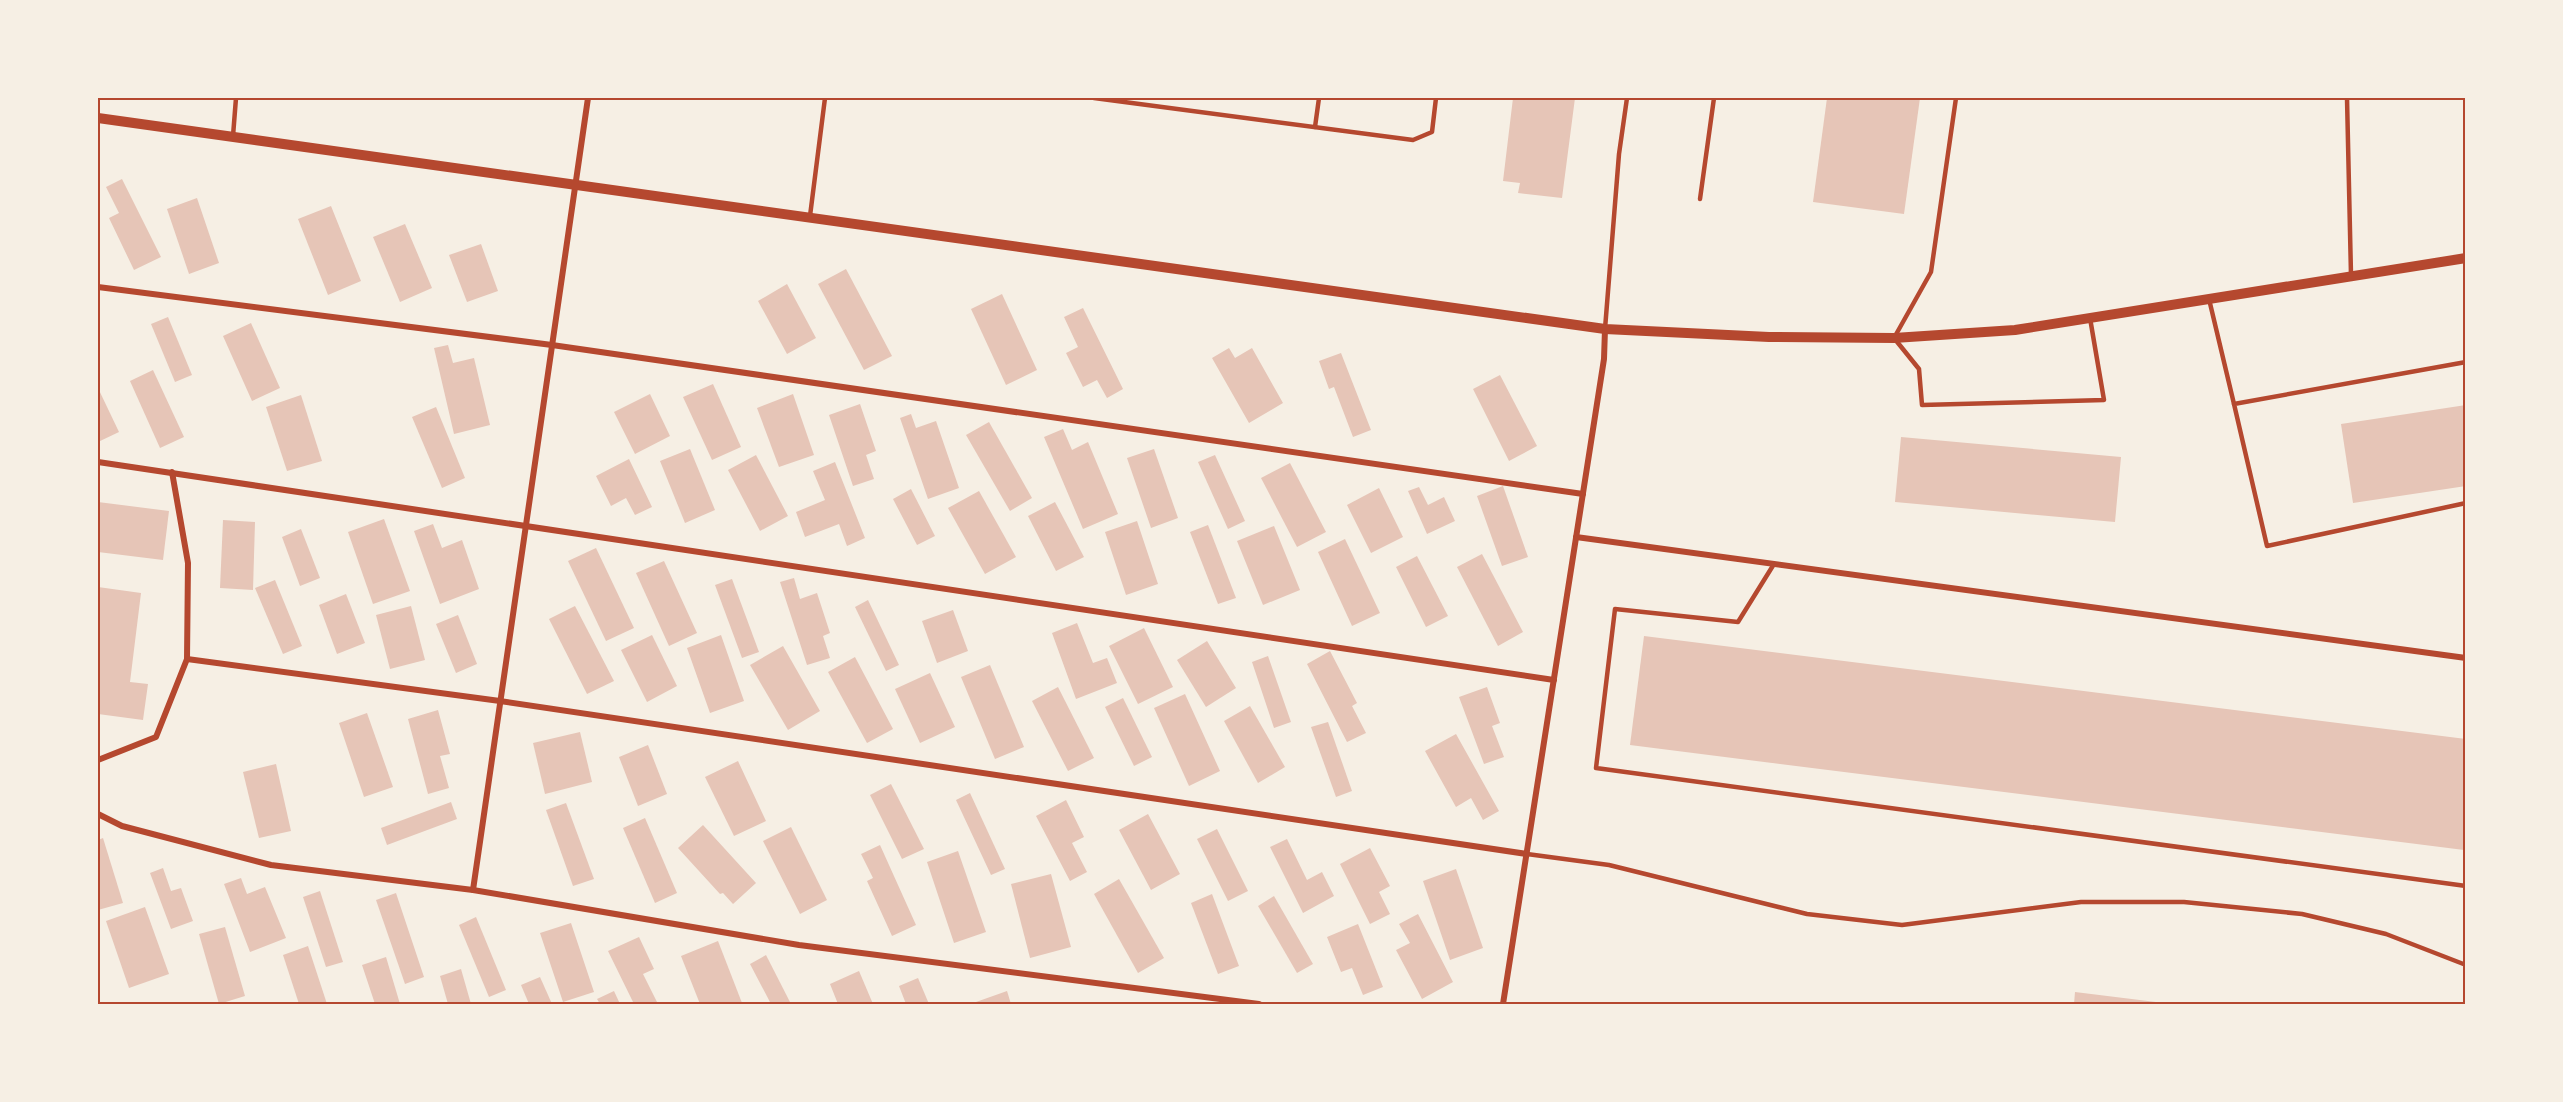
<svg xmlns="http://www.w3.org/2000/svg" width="2563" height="1102" viewBox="0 0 2563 1102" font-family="Overpass,sans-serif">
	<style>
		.building { fill: #e6c5b7 }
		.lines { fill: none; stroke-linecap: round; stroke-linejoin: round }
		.service { stroke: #b5482f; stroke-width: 4.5 }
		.minor { stroke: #b5482f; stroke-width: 6 }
		.tertiary { stroke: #b5482f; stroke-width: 10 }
		.neatline { fill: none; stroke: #b5482f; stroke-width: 2 }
	</style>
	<rect width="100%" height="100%" fill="#f6efe4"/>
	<g class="building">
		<path d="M 1513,98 L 1575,98 L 1562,198 L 1518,193 L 1520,183 L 1503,181 Z"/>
		<path d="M 1827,98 L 1920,98 L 1904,214 L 1813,202 Z"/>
		<path d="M 122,179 L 161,257 L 134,270 L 109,218 L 119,213 L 106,187 Z"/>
		<path d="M 197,198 L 219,263 L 189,274 L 167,209 Z"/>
		<path d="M 331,206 L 361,281 L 328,295 L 298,219 Z"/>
		<path d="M 405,224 L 432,288 L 400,302 L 373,237 Z"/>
		<path d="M 481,244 L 498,291 L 467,302 L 449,255 Z"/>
		<path d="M 846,269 L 892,356 L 864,370 L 818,284 Z"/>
		<path d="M 787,284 L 816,338 L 787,354 L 758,301 Z"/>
		<path d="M 1002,294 L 1037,370 L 1006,385 L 971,309 Z"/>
		<path d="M 1083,308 L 1123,389 L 1107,398 L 1097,380 L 1083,387 L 1066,353 L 1078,347 L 1064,317 Z"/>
		<path d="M 168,317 L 192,375 L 175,382 L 151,324 Z"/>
		<path d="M 251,323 L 280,388 L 252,401 L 223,336 Z"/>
		<path d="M 448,345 L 453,363 L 474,358 L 490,425 L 454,434 L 434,348 Z"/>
		<path d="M 1229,348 L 1235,358 L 1252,348 L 1283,403 L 1249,423 L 1212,358 Z"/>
		<path d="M 1341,353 L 1371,430 L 1353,437 L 1334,387 L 1329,389 L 1319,361 Z"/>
		<path d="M 153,370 L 184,437 L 160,448 L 130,381 Z"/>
		<path d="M 1500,375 L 1537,446 L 1509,461 L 1473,389 Z"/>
		<path d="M 713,384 L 741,447 L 712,460 L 683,397 Z"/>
		<path d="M 98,388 L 119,432 L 98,442 Z"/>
		<path d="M 650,394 L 670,436 L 635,454 L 614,412 Z"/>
		<path d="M 793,394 L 814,455 L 779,467 L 757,408 Z"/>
		<path d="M 301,395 L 322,461 L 287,471 L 266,407 Z"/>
		<path d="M 860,404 L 876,451 L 866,455 L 874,479 L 853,486 L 829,415 Z"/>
		<path d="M 2466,405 L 2466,486 L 2353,503 L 2341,424 Z"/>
		<path d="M 436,407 L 465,478 L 442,488 L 412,417 Z"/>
		<path d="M 911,414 L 916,428 L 936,421 L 959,488 L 928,499 L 900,418 Z"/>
		<path d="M 989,422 L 1032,498 L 1010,511 L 966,435 Z"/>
		<path d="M 1063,429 L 1072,450 L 1088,442 L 1118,514 L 1083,529 L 1044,437 Z"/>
		<path d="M 1901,437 L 2121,457 L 2115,522 L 1895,502 Z"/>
		<path d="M 690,449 L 715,510 L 685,523 L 660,461 Z"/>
		<path d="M 1154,449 L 1178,518 L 1151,528 L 1127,458 Z"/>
		<path d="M 756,455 L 788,516 L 760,531 L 728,470 Z"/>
		<path d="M 1215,455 L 1245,521 L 1228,529 L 1198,462 Z"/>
		<path d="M 629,459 L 652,507 L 635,515 L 626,498 L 611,506 L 596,476 Z"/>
		<path d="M 835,462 L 865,538 L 847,546 L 839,524 L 805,537 L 796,512 L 825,500 L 813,471 Z"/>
		<path d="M 1290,463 L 1326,532 L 1297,547 L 1261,478 Z"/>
		<path d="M 1503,486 L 1528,557 L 1502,566 L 1477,496 Z"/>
		<path d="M 1419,487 L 1428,505 L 1444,497 L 1455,521 L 1427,534 L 1408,491 Z"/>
		<path d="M 1379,488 L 1403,537 L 1371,553 L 1347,505 Z"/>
		<path d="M 911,489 L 935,536 L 917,545 L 893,499 Z"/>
		<path d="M 979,491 L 1016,557 L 985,574 L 948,508 Z"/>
		<path d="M 98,502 L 169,511 L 163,560 L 98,552 Z"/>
		<path d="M 1055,502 L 1084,557 L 1056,571 L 1028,516 Z"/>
		<path d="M 384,519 L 410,591 L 373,604 L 348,532 Z"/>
		<path d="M 223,520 L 255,522 L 253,590 L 220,588 Z"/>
		<path d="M 1137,521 L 1158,584 L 1126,595 L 1105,532 Z"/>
		<path d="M 433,524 L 442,548 L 462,540 L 479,589 L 440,604 L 414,531 Z"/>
		<path d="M 1208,525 L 1236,598 L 1218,604 L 1190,532 Z"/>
		<path d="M 1274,526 L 1300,590 L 1263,605 L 1237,541 Z"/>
		<path d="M 301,529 L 320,578 L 300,586 L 282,537 Z"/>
		<path d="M 1345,539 L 1380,613 L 1352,626 L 1318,552 Z"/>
		<path d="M 596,548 L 634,628 L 606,641 L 568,561 Z"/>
		<path d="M 1482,554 L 1523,632 L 1498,646 L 1457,567 Z"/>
		<path d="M 1417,556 L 1448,616 L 1426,627 L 1396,567 Z"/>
		<path d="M 664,561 L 697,633 L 669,646 L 636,573 Z"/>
		<path d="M 794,578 L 800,599 L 817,593 L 830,633 L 823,636 L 830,658 L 807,665 L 780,582 Z"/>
		<path d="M 732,579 L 759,652 L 742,658 L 715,585 Z"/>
		<path d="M 275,580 L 302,646 L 283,654 L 255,588 Z"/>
		<path d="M 98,587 L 141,593 L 130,682 L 148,684 L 143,720 L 98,714 Z"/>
		<path d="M 346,594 L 365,643 L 337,654 L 319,605 Z"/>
		<path d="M 868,600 L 899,665 L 886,671 L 855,607 Z"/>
		<path d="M 411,606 L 425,660 L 390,669 L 376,615 Z"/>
		<path d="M 575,606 L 614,681 L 587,694 L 549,619 Z"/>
		<path d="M 953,610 L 968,651 L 937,663 L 922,621 Z"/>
		<path d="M 458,615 L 477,664 L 456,673 L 436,624 Z"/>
		<path d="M 1077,623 L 1093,663 L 1107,658 L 1117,683 L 1076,699 L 1052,633 Z"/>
		<path d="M 1144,628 L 1173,687 L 1138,704 L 1109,646 Z"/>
		<path d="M 652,635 L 677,686 L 647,702 L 621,650 Z"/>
		<path d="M 721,635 L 744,701 L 710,713 L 687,648 Z"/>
		<path d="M 1644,636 L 2466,739 L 2464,850 L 1630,745 Z"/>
		<path d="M 1207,641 L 1236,688 L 1206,707 L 1177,660 Z"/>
		<path d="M 783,646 L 820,711 L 788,730 L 750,665 Z"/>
		<path d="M 1330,651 L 1357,703 L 1352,706 L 1366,733 L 1347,742 L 1307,664 Z"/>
		<path d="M 1268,656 L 1291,722 L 1274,728 L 1252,662 Z"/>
		<path d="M 855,657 L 893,729 L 867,743 L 828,672 Z"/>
		<path d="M 990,665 L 1024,747 L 995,759 L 961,677 Z"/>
		<path d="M 930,673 L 955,727 L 920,743 L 895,689 Z"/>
		<path d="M 1058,687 L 1094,758 L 1068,771 L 1032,701 Z"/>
		<path d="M 1487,687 L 1500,723 L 1492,726 L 1504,757 L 1484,764 L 1459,697 Z"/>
		<path d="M 1185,694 L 1220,771 L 1189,786 L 1154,708 Z"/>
		<path d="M 1123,698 L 1152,757 L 1134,766 L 1105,707 Z"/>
		<path d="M 1250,706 L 1285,767 L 1258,783 L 1224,721 Z"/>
		<path d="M 438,710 L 450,754 L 440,756 L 449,788 L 428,794 L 408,719 Z"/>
		<path d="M 367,713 L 393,787 L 364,797 L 339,723 Z"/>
		<path d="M 1328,722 L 1352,791 L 1336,797 L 1311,727 Z"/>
		<path d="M 580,732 L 592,782 L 545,794 L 533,743 Z"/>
		<path d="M 1456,734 L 1499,811 L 1483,820 L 1471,798 L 1456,807 L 1425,751 Z"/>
		<path d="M 648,745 L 667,794 L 638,806 L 619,757 Z"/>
		<path d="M 738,761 L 766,821 L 734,836 L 705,777 Z"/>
		<path d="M 276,764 L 291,831 L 259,838 L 243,772 Z"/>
		<path d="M 891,784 L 924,849 L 902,859 L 870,795 Z"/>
		<path d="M 970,793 L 1005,869 L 991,875 L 956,800 Z"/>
		<path d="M 1066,800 L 1084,837 L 1072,843 L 1087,872 L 1070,881 L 1036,816 Z"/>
		<path d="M 451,802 L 457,819 L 387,845 L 381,828 Z"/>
		<path d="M 566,803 L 594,879 L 573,886 L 546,810 Z"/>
		<path d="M 1148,814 L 1180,874 L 1151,890 L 1119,830 Z"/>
		<path d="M 645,818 L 677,893 L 655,903 L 623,828 Z"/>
		<path d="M 703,825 L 756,883 L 733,904 L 723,893 L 720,894 L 678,848 Z"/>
		<path d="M 791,827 L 827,900 L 800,914 L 763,841 Z"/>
		<path d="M 1217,829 L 1248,891 L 1228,901 L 1197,839 Z"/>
		<path d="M 103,838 L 123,903 L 98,910 L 98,840 Z"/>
		<path d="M 1287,839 L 1307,880 L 1322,872 L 1334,896 L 1303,913 L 1270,847 Z"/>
		<path d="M 880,845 L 916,925 L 892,936 L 867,881 L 873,878 L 861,854 Z"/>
		<path d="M 1370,848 L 1390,886 L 1379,892 L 1390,914 L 1370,924 L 1340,864 Z"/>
		<path d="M 958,851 L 986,932 L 954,943 L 927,862 Z"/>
		<path d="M 163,868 L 171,891 L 181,888 L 193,921 L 171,929 L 150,873 Z"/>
		<path d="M 1456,869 L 1483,948 L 1450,960 L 1423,881 Z"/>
		<path d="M 1051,874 L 1071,947 L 1030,958 L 1011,884 Z"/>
		<path d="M 241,878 L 247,894 L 265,887 L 286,938 L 250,952 L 224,884 Z"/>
		<path d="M 1119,879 L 1164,958 L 1138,973 L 1094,894 Z"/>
		<path d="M 320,891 L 343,962 L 326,967 L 303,897 Z"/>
		<path d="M 396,893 L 424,977 L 405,984 L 376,900 Z"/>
		<path d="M 1212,894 L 1239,966 L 1218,974 L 1191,903 Z"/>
		<path d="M 1274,896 L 1313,964 L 1297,973 L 1258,906 Z"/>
		<path d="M 145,907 L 169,974 L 129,988 L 106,921 Z"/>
		<path d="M 1418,914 L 1453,982 L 1422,999 L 1396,950 L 1410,943 L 1399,924 Z"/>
		<path d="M 476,917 L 506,990 L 489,997 L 459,925 Z"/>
		<path d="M 571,923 L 594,992 L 563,1002 L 540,933 Z"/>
		<path d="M 1358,924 L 1383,987 L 1363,995 L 1352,968 L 1341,972 L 1327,937 Z"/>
		<path d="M 225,927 L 245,996 L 219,1004 L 199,934 Z"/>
		<path d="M 639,937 L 654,969 L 643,974 L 657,1002 L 652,1004 L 634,1004 L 608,951 Z"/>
		<path d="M 718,941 L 742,1003 L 739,1004 L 700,1004 L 681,956 Z"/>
		<path d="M 308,946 L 327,1004 L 299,1004 L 283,955 Z"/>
		<path d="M 766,955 L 791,1004 L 771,1004 L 750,964 Z"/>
		<path d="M 386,957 L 400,1004 L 375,1004 L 362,965 Z"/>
		<path d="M 461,969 L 471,1004 L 448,1004 L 440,976 Z"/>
		<path d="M 859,971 L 873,1004 L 838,1004 L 830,984 Z"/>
		<path d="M 540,977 L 552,1004 L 529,1004 L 521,985 Z"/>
		<path d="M 918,978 L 929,1004 L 906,1004 L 899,986 Z"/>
		<path d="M 614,991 L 620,1004 L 600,1004 L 597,999 Z"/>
		<path d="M 1007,991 L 1011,1004 L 977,1004 L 976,1002 Z"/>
		<path d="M 2075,992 L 2164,1003 L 2164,1004 L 2074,1004 Z"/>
	</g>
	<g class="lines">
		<g class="service">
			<path d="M 1094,98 L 1413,140 L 1432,132 L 1436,98"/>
			<path d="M 1956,98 L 1931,272 L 1894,338 L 1919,369 L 1922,405 L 2104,400 L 2090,318"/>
			<path d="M 2347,98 L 2351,275"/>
			<path d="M 1315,127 L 1319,98"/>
			<path d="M 233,136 L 236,98"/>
			<path d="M 1700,199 L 1714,98"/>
			<path d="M 810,216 L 825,98"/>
			<path d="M 2209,299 L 2234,404"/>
			<path d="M 1605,329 L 1619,154 L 1627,98"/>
			<path d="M 2466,362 L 2234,404 L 2267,546 L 2466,503"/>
			<path d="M 1774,564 L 1738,622 L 1615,609 L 1596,768 L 2466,886"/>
			<path d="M 1527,854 L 1609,865 L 1807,914 L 1902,925 L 2081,902 L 2184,902 L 2302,914 L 2386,934 L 2466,965"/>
		</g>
		<g class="minor">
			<path d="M 98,287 L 552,345 L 1583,494"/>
			<path d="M 98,462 L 1554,680"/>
			<path d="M 1576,537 L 2466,658"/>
			<path d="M 187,659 L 500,701 L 1527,854"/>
			<path d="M 98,760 L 156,737 L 187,659 L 188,563 L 172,472"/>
			<path d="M 98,814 L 122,826 L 271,865 L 473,890 L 799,945 L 1259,1004"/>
			<path d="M 473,890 L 588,98"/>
			<path d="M 1503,1004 L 1604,359 L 1605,329"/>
		</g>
		<path class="tertiary" d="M 98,118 L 1605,329 L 1769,337 L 1894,338 L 2015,330 L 2466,258"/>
	</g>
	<rect width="2563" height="1102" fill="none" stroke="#f6efe4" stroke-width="198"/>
	<rect x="99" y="99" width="2365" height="904" class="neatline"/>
</svg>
